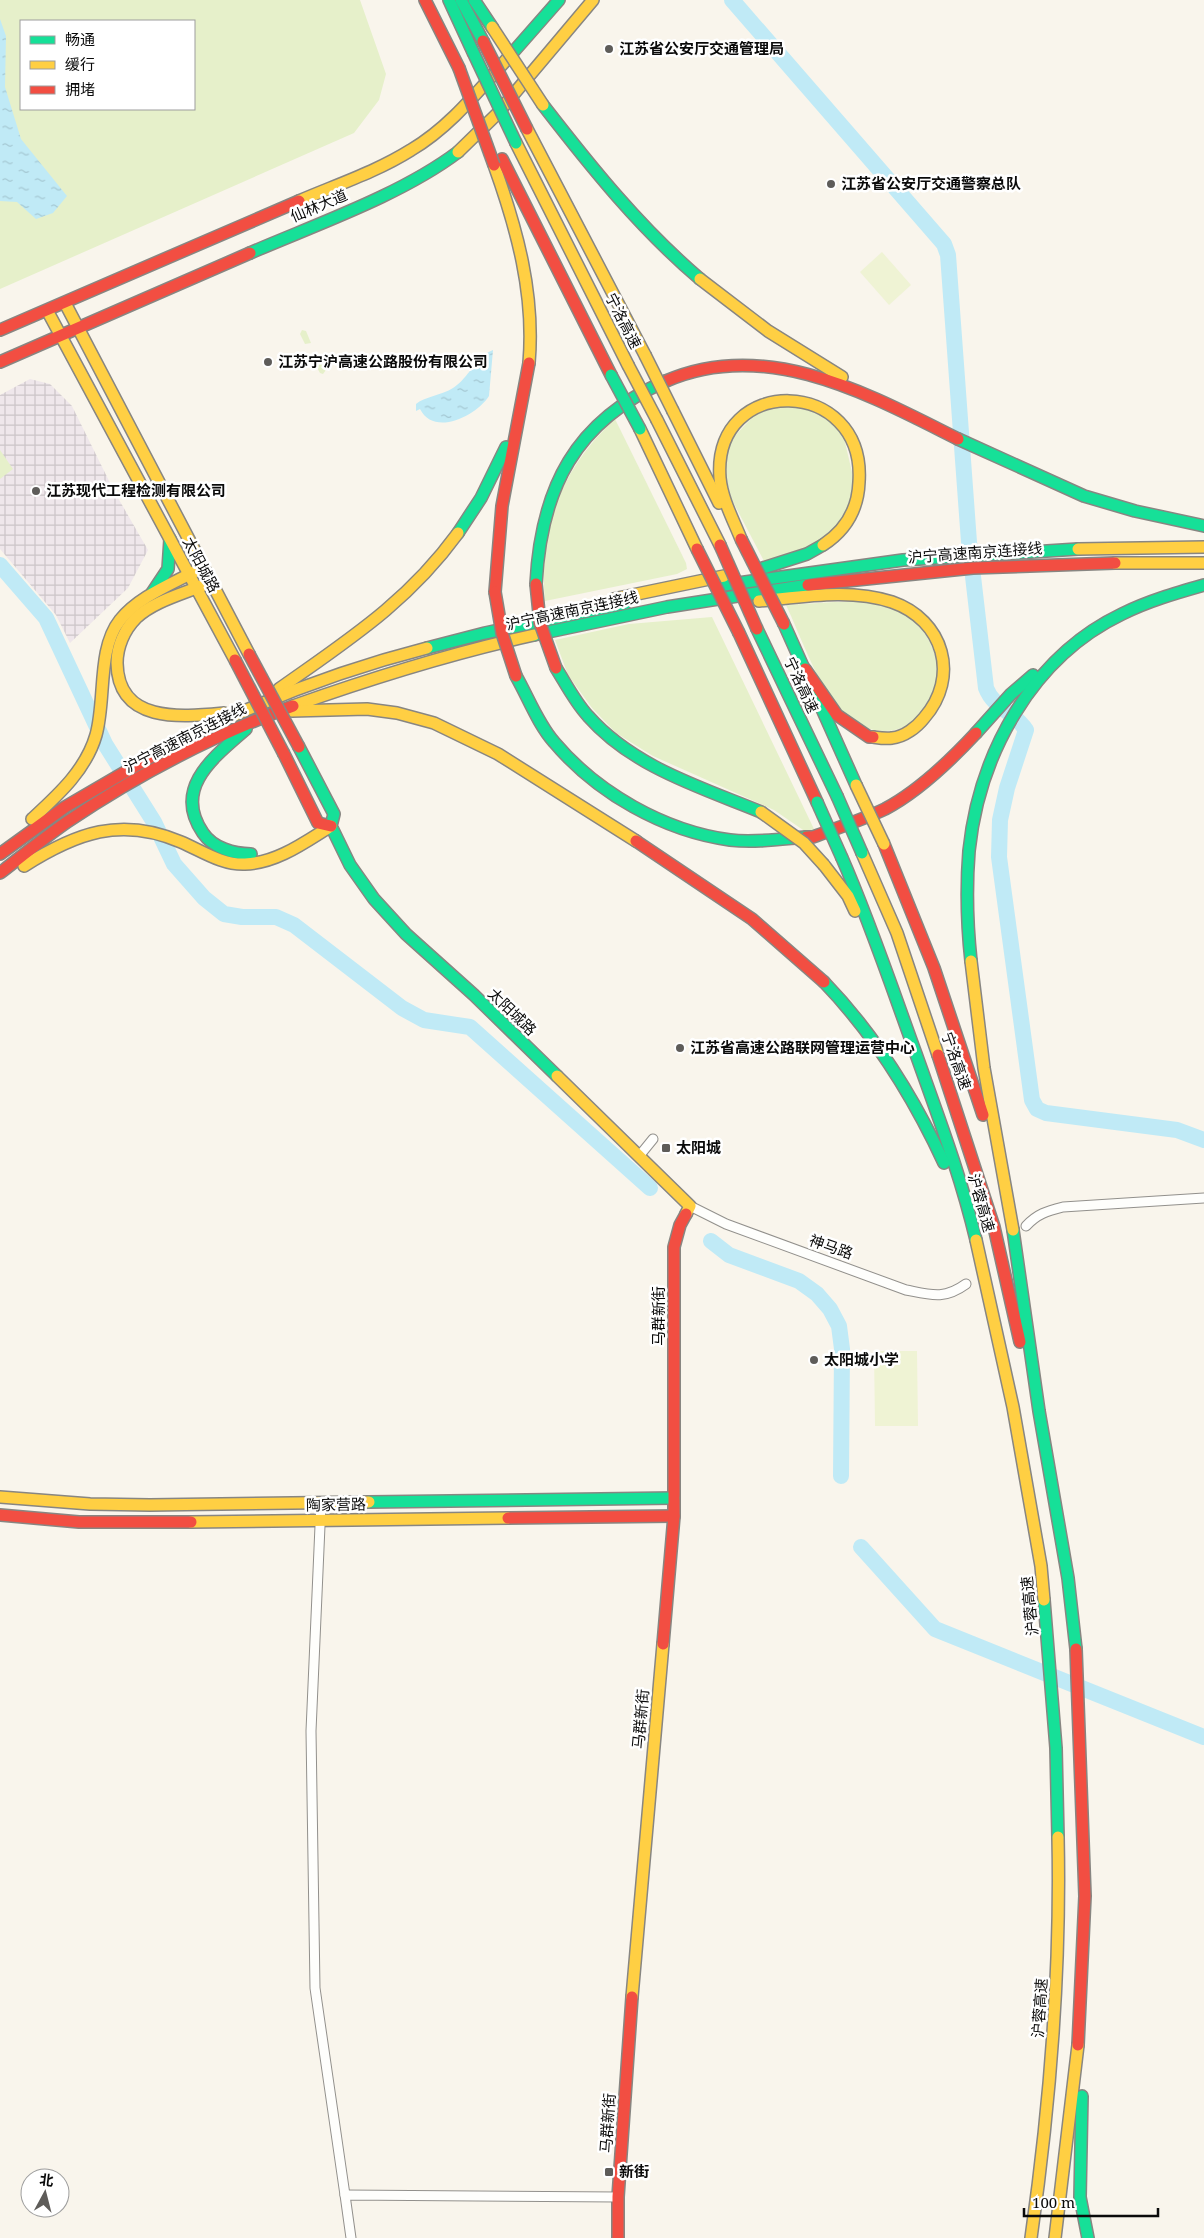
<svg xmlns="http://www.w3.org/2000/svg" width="1204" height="2238" viewBox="0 0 1204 2238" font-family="'Noto Serif','Noto Sans SC',serif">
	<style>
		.industrial { fill: url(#industrial-grid) }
		.grass { fill: #e6f0ca; fill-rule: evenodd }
		.pitch { fill: #eff3d4 }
		.water { fill: url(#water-ripples) }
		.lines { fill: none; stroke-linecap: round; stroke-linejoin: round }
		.river { stroke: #c0eaf6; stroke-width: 16 }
		.street-casing { stroke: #92908c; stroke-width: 11 }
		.fast-casing { stroke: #888682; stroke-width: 14 }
		.slow-casing { stroke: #888682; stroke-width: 14 }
		.jam-casing { stroke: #888682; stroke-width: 14 }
		.street { stroke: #fefefc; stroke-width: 9 }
		.fast { stroke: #16e098; stroke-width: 11 }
		.slow { stroke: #ffcf43; stroke-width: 11 }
		.jam { stroke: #f24e42; stroke-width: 11 }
		.fast-bridge-casing { stroke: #888682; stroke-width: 14; stroke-linecap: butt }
		.slow-bridge-casing { stroke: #888682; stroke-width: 14; stroke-linecap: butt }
		.jam-bridge-casing { stroke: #888682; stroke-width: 14; stroke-linecap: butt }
		.fast-bridge { stroke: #16e098; stroke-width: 11 }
		.slow-bridge { stroke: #ffcf43; stroke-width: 11 }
		.jam-bridge { stroke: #f24e42; stroke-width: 11 }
		.poi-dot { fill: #5e5c59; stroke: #fff; stroke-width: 2 }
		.labels { text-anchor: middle; stroke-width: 5; stroke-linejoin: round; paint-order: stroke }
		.poi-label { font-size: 15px; font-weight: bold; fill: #0a0a0a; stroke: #fff; text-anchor: start }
		.street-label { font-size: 15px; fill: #0a0a0a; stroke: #fff }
	</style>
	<defs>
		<pattern id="industrial-grid" width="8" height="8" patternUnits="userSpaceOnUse" patternTransform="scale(1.25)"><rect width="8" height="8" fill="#efe7eb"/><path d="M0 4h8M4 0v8" fill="none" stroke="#ccc5c8"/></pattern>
		<pattern id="water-ripples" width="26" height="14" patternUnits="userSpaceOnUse" patternTransform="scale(1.25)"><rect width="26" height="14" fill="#c0eaf6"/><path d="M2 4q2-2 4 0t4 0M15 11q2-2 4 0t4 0" fill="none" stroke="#a4c7d2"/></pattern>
	</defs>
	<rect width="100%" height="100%" fill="#f9f5ec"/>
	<path class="industrial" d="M 30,379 L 50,384 L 72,406 L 114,491 L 148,550 L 128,588 L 70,643 L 56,615 L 0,549 L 0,395 Z"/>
	<g class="grass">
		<path d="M 0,0 L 360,0 L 386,74 L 379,100 L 354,133 L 0,289 ZM 21,21 L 194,21 L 194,109 L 21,109 Z"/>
		<path d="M 302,330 L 306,331 L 311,343 L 305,344 L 300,334 Z"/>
		<path d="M 316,353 L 326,370 L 323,374 L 320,373 L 311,357 Z"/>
		<path d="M 795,405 L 819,413 L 834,425 L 844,438 L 856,489 L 842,522 L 811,548 L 764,561 L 732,500 L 726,478 L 726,456 L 731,440 L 759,410 Z"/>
		<path d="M 615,419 L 686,563 L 687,569 L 677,574 L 545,601 C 538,528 561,469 615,419 Z"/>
		<path d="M 0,450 L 13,469 L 0,479 Z"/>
		<path d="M 835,602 C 853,602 875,600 891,607 C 982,648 923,774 844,716 C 825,702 798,630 786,605 Z"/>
		<path d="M 712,617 L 814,829 L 806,832 L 774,810 L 653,756 L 616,733 L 592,708 L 568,675 L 555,640 L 629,624 Z"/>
	</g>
	<g class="pitch">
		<path d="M 882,252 L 911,285 L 889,305 L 860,272 Z"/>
		<path d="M 874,1351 L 917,1351 L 918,1426 L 875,1426 Z"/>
	</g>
	<g class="water">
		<path d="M 0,19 L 6,36 L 5,87 L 21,139 L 67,196 L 53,213 L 36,219 L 17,202 L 0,201 Z"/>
		<path d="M 493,350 L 489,396 C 476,416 434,437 420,409 L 416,411 L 416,404 C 424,397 442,395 453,388 C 469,378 475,357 493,350 Z"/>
	</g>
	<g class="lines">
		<g class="river">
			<path d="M 732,0 L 944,244 L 948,255 L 969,542 L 986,688 C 994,709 1015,712 1026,730 L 1007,788 L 1000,820 L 999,857 L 1032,1100 L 1037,1109 L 1046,1113 L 1177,1130 L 1204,1140"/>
			<path d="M 0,565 L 46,618 L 105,744 L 154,822 L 174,864 L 204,898 L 224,914 L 242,917 L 276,917 L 294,925 L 402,1008 L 424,1020 L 470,1027 L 650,1188"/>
			<path d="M 711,1241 L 729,1255 L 799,1281 L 817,1294 L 830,1309 L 839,1326 L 842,1349 L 841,1476"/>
			<path d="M 861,1547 L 935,1629 L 1204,1737"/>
		</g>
		<defs>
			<g id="street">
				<path d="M 640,1155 L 653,1139"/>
				<path d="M 690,1206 L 726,1224 L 906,1290 C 931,1295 944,1300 966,1284"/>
				<path d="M 1026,1226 C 1037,1214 1047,1211 1063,1207 L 1204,1198"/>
				<path d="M 321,1503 L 311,1731 L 315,1988 L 345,2195"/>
				<path d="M 351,2238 L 345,2195 L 618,2197"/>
			</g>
			<g id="fast">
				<path d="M 449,0 L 473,52"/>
				<path d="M 461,0 L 483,41"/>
				<path d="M 474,0 L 492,27"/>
				<path d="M 508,58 L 559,0"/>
				<path d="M 543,105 C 591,167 640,228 700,279"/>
				<path d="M 250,253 C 317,224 401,195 458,152"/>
				<path d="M 958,439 L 1084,496 L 1135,511 L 1204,526"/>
				<path d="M 458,533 L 481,498 L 506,447"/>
				<path d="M 763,568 L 807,554 L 823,545"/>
				<path d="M 536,584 C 541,488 575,421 666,381"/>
				<path d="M 724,585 L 903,560 L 1078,549"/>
				<path d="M 152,593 L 168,569 L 170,539"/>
				<path d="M 784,624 L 856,785"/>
				<path d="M 757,629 L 837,796"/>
				<path d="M 534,635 L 667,607 L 808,585"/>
				<path d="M 427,648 L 485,633 L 626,603"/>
				<path d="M 556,668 C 566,684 575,702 588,716 C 633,767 700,787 761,812"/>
				<path d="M 516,676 C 528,697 538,724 554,742 C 597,793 664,831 730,840 C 755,843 782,839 806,837"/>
				<path d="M 246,729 C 214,757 172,788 203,833 C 213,848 234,854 251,854"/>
				<path d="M 976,733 L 1011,694 L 1033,675"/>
				<path d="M 299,747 L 334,814 L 331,826 L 350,865 L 374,899 L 406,934 L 474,995 L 557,1076"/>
				<path d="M 842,858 C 870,922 892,988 916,1054 C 938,1116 961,1176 976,1240"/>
				<path d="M 971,961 C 967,924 966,888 969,851 C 979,754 1032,657 1122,614 C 1148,601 1176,593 1204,585"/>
				<path d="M 824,982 C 875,1035 913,1096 944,1163"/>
				<path d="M 1013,1230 L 1039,1411 L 1068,1578 L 1076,1649"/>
				<path d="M 369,1502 L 674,1498"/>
				<path d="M 1044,1600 L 1056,1748 L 1058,1837"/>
				<path d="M 1082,2096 L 1080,2197 L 1088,2238"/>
			</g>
			<g id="slow">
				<path d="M 527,129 L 645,355"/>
				<path d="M 516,143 L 628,365"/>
				<path d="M 458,152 L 497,114 L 593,0"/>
				<path d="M 494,165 C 517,229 535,294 529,363"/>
				<path d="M 299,201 C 336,185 376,172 411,150 C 450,127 478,91 508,58"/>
				<path d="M 700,279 L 768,331 L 842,377"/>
				<path d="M 65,303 L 249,654"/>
				<path d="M 48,312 L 235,660"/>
				<path d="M 673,411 L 719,503"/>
				<path d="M 657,420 L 720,545"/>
				<path d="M 640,429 L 697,549"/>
				<path d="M 741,539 C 733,519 722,499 720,478 C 712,373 866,376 859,482 C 858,509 846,530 823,545"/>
				<path d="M 1078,549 L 1204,547"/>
				<path d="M 1115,563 L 1204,563"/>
				<path d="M 211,582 C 187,593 155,600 136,618 C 124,630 117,647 117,663 C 118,724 182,717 224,713"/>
				<path d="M 613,599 L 724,576"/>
				<path d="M 759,601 C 802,597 850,588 892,602 C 944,620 960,677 924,718 C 917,727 904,737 892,738 C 886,739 880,738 873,737"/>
				<path d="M 279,689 C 348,640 407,603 458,533"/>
				<path d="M 293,706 C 372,678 452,653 534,635"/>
				<path d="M 292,711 L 367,709 L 397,713 L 434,723 L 498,754 L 636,841"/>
				<path d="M 168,747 C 250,705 337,671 427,648"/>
				<path d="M 32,819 C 58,795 86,770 96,735 C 106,700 97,649 120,620 C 140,595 175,583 203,567"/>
				<path d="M 862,853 L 897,933 L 938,1055"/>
				<path d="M 824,865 L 848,896 L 855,911"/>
				<path d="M 24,866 C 76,833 121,816 181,842 C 202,851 222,865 245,864 C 277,863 305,842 331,826"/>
				<path d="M 971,961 L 984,1068 L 1013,1230"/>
				<path d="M 557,1076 L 690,1206 L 686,1214"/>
				<path d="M 976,1240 L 1013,1407 L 1041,1566 L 1044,1600"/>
				<path d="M 0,1497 L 90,1504 L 150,1505 L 369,1502"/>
				<path d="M 191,1522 L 508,1518"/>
				<path d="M 632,1997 L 663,1644"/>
				<path d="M 1031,2238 C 1050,2105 1061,1972 1058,1837"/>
				<path d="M 1055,2238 L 1078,2045"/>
			</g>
			<g id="jam">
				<path d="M 425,0 L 459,68"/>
				<path d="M 502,159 L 611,375"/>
				<path d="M 0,330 L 299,201"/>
				<path d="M 0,362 L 250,253"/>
				<path d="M 666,381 C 767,337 870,395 958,439"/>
				<path d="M 808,585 L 973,568 L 1115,563"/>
				<path d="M 495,592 L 502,506 L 529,363"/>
				<path d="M 739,633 L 817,802"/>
				<path d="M 805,669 L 837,715 L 869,737 L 873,737"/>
				<path d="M 284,754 L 318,823 L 331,826"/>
				<path d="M 806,837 L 813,837 C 837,828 862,820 885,809 C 919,791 950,761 976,733"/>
				<path d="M 636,841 L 752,919 L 824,982"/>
				<path d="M 884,844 L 934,968 L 983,1115"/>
				<path d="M 0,854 L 65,807 L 168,747"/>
				<path d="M 0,873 C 22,856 44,838 67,822 C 137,775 213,735 293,706"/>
				<path d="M 938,1055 L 994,1227 L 1020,1342"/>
				<path d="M 0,1515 L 79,1522 L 191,1522"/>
				<path d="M 508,1518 L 674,1516"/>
				<path d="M 663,1644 L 674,1516 L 674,1247 L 680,1225 L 686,1214"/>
				<path d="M 1076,1649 L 1085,1896 L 1078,2045"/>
				<path d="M 618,2238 L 618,2197 L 632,1997"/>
			</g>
		</defs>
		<use href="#street" class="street-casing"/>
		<use href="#fast" class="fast-casing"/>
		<use href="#slow" class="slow-casing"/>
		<use href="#jam" class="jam-casing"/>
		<use href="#street" class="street"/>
		<use href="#fast" class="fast"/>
		<use href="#slow" class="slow"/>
		<use href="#jam" class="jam"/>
		<defs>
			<g id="fast-bridge">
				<path d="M 473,52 L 516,143"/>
				<path d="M 611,375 L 640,429"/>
				<path d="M 837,796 L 862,853"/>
				<path d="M 817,802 L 842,858"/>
			</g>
			<g id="slow-bridge">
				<path d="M 492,27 L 543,105"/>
				<path d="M 645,355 L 673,411"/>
				<path d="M 628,365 L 657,420"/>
				<path d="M 856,785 L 884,844"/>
				<path d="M 761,812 L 804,843 L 824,865"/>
			</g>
			<g id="jam-bridge">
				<path d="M 483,41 L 527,129"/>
				<path d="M 459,68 L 494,165"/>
				<path d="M 741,539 L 784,624"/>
				<path d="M 720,545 L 757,629"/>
				<path d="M 697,549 L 739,633"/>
				<path d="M 536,584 L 540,623 L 556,668"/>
				<path d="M 495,592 L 502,633 L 516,676"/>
				<path d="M 249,654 L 299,747"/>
				<path d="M 235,660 L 284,754"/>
			</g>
		</defs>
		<use href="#fast-bridge" class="fast-bridge-casing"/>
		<use href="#slow-bridge" class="slow-bridge-casing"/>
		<use href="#jam-bridge" class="jam-bridge-casing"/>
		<use href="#fast-bridge" class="fast-bridge"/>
		<use href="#slow-bridge" class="slow-bridge"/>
		<use href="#jam-bridge" class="jam-bridge"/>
	</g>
	<g class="poi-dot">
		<circle cx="609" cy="49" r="5"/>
		<circle cx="831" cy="184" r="5"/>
		<circle cx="268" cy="362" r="5"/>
		<circle cx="36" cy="491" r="5"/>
		<circle cx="680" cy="1048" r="5"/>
		<rect x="661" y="1143" width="10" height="10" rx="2.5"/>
		<circle cx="814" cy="1360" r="5"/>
		<rect x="604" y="2167" width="10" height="10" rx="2.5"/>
	</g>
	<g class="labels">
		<g class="poi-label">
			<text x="619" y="54">江苏省公安厅交通管理局</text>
			<text x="841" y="189">江苏省公安厅交通警察总队</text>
			<text x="278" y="367">江苏宁沪高速公路股份有限公司</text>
			<text x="46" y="496">江苏现代工程检测有限公司</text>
			<text x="690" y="1053">江苏省高速公路联网管理运营中心</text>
			<text x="676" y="1153">太阳城</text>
			<text x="824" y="1365">太阳城小学</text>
			<text x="619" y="2177">新街</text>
		</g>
		<g class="street-label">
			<text transform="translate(319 206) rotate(-23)" y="5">仙林大道</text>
			<text transform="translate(623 321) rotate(63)" y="5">宁洛高速</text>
			<text transform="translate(975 553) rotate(-4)" y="5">沪宁高速南京连接线</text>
			<text transform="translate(201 565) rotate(62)" y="5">太阳城路</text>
			<text transform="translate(572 611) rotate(-12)" y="5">沪宁高速南京连接线</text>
			<text transform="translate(801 685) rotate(65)" y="5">宁洛高速</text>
			<text transform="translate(185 738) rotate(-27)" y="5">沪宁高速南京连接线</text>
			<text transform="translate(512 1012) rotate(44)" y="5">太阳城路</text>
			<text transform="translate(956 1061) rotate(71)" y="5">宁洛高速</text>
			<text transform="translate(981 1203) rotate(74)" y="5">沪蓉高速</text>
			<text transform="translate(831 1247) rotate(19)" y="5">神马路</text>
			<text transform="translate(659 1316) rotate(-90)" y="5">马群新街</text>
			<text transform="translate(336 1505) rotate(-1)" y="5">陶家营路</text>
			<text transform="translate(1030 1606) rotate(-96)" y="5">沪蓉高速</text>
			<text transform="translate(641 1719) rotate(-85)" y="5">马群新街</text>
			<text transform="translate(1040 2008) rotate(-86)" y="5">沪蓉高速</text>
			<text transform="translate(608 2123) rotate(-86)" y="5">马群新街</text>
		</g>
	</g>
	<rect x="20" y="20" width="175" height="90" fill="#ffffff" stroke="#9d9d9d"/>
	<rect x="30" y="36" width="25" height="8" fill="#16e098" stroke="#9d9d9d"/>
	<text x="65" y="45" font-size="15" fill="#0a0a0a">畅通</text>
	<rect x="30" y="61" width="25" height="8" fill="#ffcf43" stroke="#9d9d9d"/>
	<text x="65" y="70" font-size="15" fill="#0a0a0a">缓行</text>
	<rect x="30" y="86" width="25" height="8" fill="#f24e42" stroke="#9d9d9d"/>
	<text x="65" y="95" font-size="15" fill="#0a0a0a">拥堵</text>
	<g transform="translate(45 2193) rotate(7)"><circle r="24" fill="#ffffff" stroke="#9d9d9d"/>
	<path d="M0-4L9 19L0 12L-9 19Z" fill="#5e5c59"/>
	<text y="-8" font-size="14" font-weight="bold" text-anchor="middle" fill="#0a0a0a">北</text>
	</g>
	<path d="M1024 2208v8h134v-8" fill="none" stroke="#0a0a0a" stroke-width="2.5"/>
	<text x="1032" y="2208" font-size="15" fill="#0a0a0a" stroke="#ffffff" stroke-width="4" paint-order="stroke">100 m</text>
</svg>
